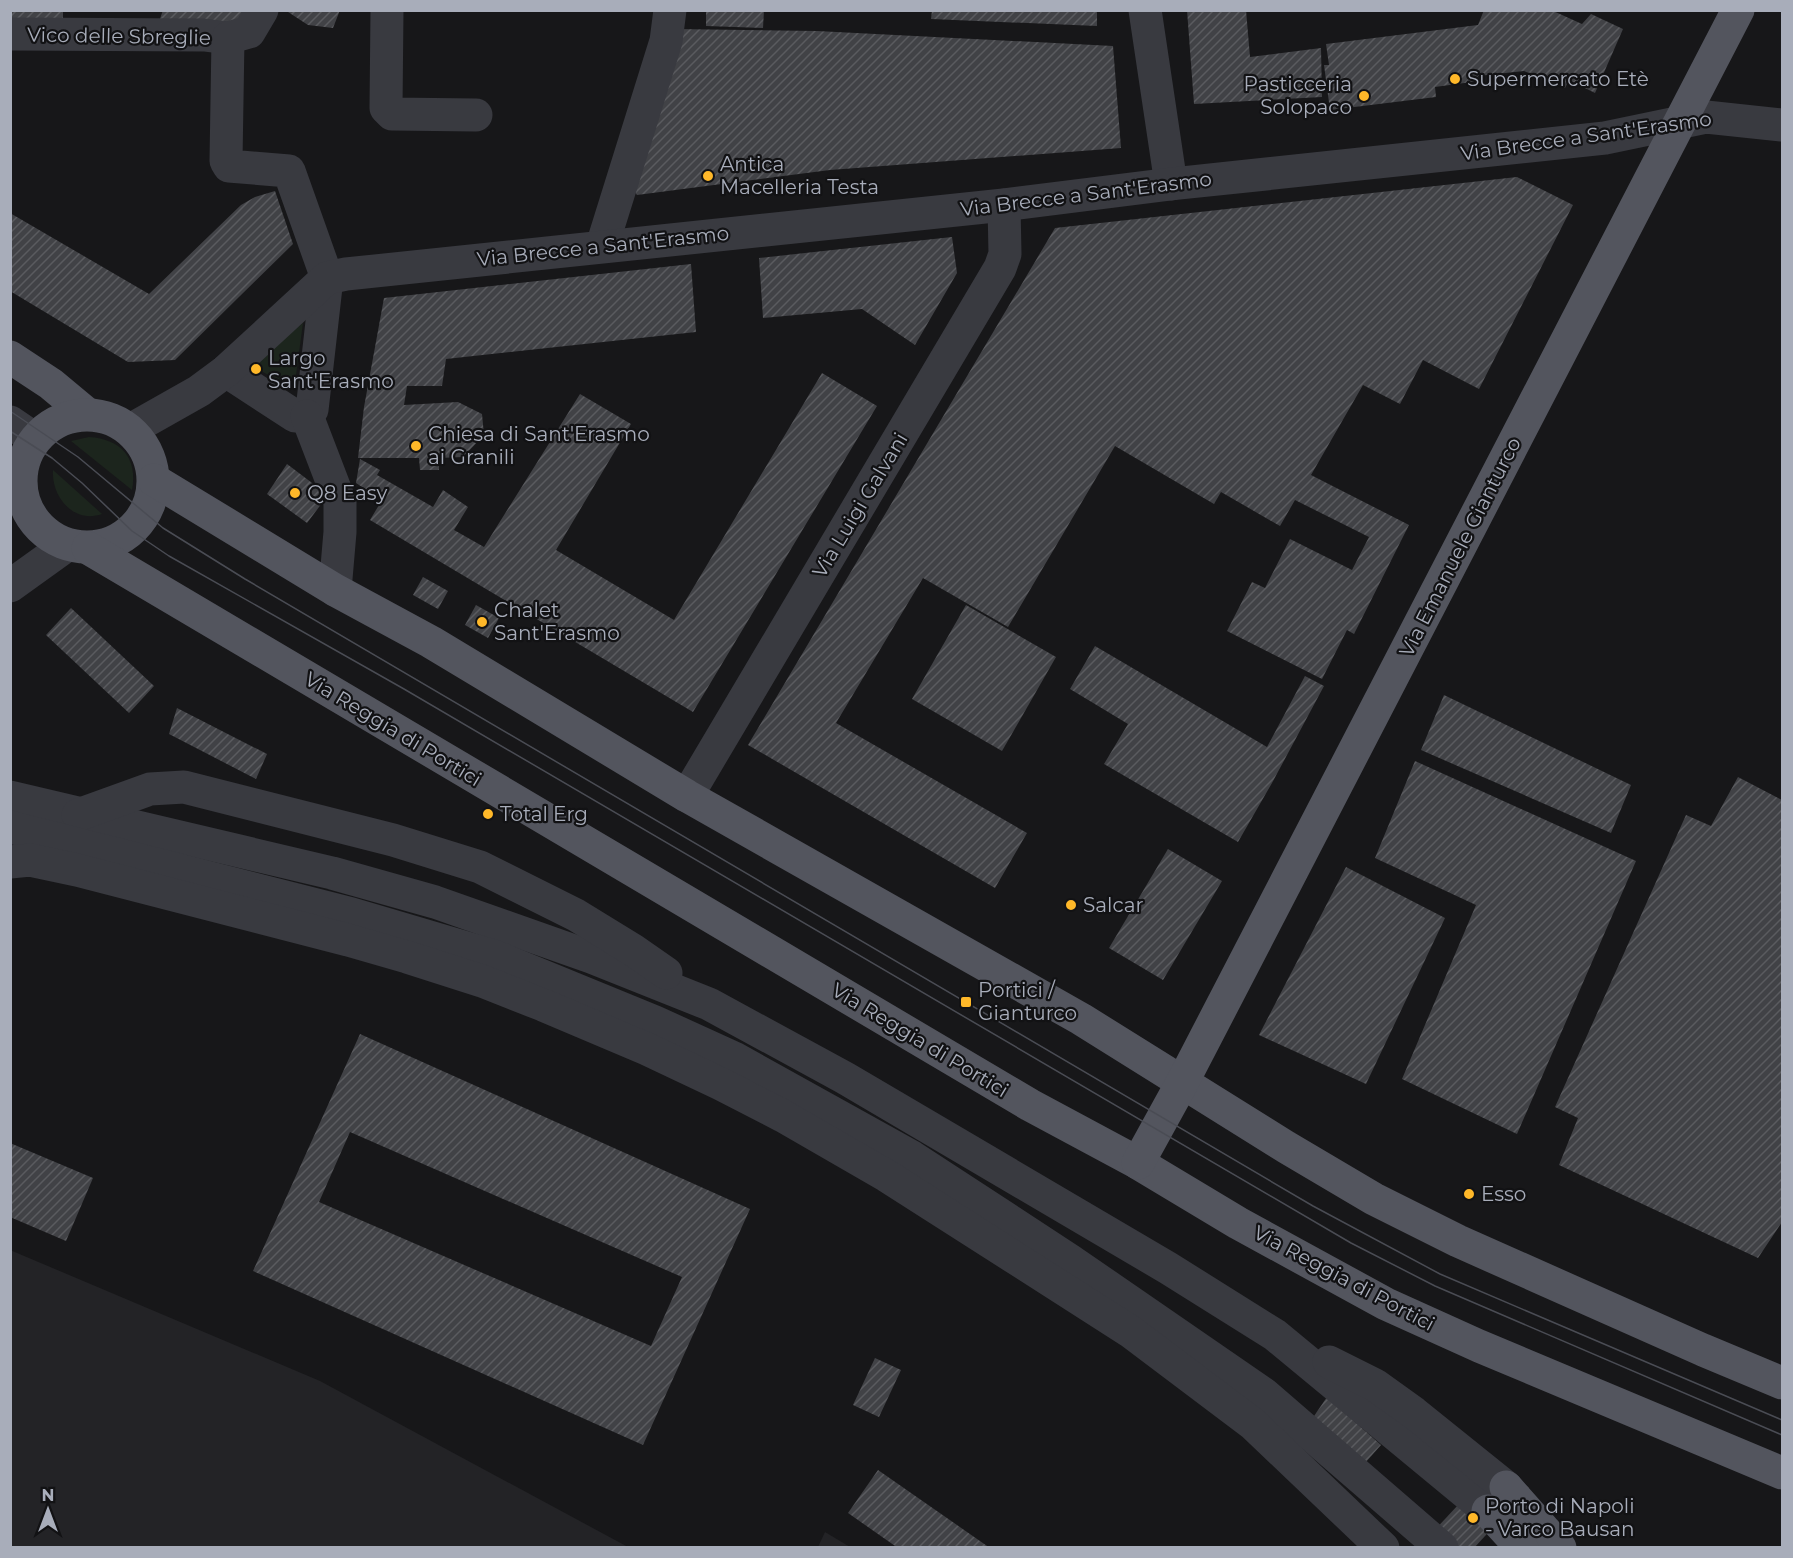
<svg xmlns="http://www.w3.org/2000/svg" width="1793" height="1558" viewBox="0 0 1793 1558" font-family="Montserrat,sans-serif">
	<style>
		.built { fill: #232326 }
		.green { fill: #1c251d }
		.building { fill: url(#building-hatch); fill-rule: evenodd }
		.lines { fill: none; stroke-linecap: round; stroke-linejoin: round }
		.minor { stroke: #393a40; stroke-width: 33 }
		.major { stroke: #53555e; stroke-width: 33 }
		.tram { stroke: #4a4c54; stroke-width: 1.5 }
		.poi-dot { fill: #ffb829; stroke: #121214; stroke-width: 2 }
		.labels { text-anchor: middle; stroke-width: 4.5; stroke-linejoin: round; paint-order: stroke }
		.street-label { font-size: 20px; fill: #a8adba; stroke: #121214 }
		.poi-label { font-size: 20px; fill: #a8adba; stroke: #121214; text-anchor: start }
	</style>
	<defs>
		<pattern id="building-hatch" width="6" height="6" patternUnits="userSpaceOnUse" patternTransform="scale(1.5)"><rect width="6" height="6" fill="#414246"/><path d="M-1 1l2-2M0 6l6-6M5 7l2-2" fill="none" stroke="#5a5b5f"/></pattern>
	</defs>
	<rect width="100%" height="100%" fill="#171719"/>
	<g class="built">
		<path d="M 10,1250 L 320,1381 L 628,1547 L 11,1547 Z"/>
		<path d="M 825,1532 L 850,1547 L 818,1547 Z"/>
	</g>
	<g class="green">
		<path d="M 303,323 L 294,390 L 251,365 Z"/>
		<path d="M 89,437 C 121,439 138,458 132,490 L 71,441 Z"/>
		<path d="M 53,470 L 102,514 C 74,524 51,497 53,470 Z"/>
	</g>
	<g class="building">
		<path d="M 10,10 L 63,10 L 63,24 L 10,23 Z"/>
		<path d="M 163,10 L 246,10 L 238,24 L 159,22 Z"/>
		<path d="M 285,10 L 340,10 L 333,28 L 308,25 Z"/>
		<path d="M 706,10 L 764,10 L 763,28 L 706,26 Z"/>
		<path d="M 932,10 L 1097,10 L 1097,26 L 931,19 Z"/>
		<path d="M 1187,10 L 1246,10 L 1250,57 L 1321,48 L 1322,97 L 1194,104 Z"/>
		<path d="M 1484,10 L 1551,10 L 1582,24 L 1591,14 L 1623,29 L 1595,93 L 1569,80 L 1565,88 L 1524,71 L 1478,76 L 1479,81 L 1435,87 L 1436,97 L 1330,110 L 1324,65 L 1329,65 L 1326,44 L 1478,25 Z"/>
		<path d="M 675,29 L 817,31 L 1113,46 L 1121,148 L 830,170 L 637,195 L 633,190 Z"/>
		<path d="M 1517,177 L 1573,205 L 1479,389 L 1423,360 L 1400,404 L 1363,385 L 1311,475 L 1409,525 L 1354,634 L 1347,630 L 1322,679 L 1227,631 L 1252,582 L 1265,588 L 1290,539 L 1352,570 L 1369,537 L 1295,500 L 1280,526 L 1221,492 L 1214,504 L 1115,446 L 1008,627 L 923,578 L 836,723 L 1027,833 L 995,888 L 748,745 L 1055,228 Z"/>
		<path d="M 275,191 L 293,244 L 175,360 L 128,362 L 10,291 L 10,213 L 149,294 L 241,205 L 255,197 Z"/>
		<path d="M 952,237 L 957,273 L 915,345 L 862,309 L 763,318 L 759,258 Z"/>
		<path d="M 691,264 L 696,332 L 446,359 L 442,386 L 407,386 L 404,405 L 458,402 L 482,414 L 484,435 L 463,457 L 439,458 L 439,470 L 420,470 L 419,458 L 358,458 L 364,407 L 384,298 Z"/>
		<path d="M 822,373 L 877,406 L 693,712 L 370,520 L 382,500 L 356,483 L 360,459 L 380,470 L 377,475 L 433,507 L 443,490 L 468,507 L 454,530 L 484,547 L 580,394 L 631,424 L 556,550 L 674,620 Z"/>
		<path d="M 287,464 L 328,495 L 307,523 L 267,494 Z"/>
		<path d="M 423,577 L 448,591 L 438,609 L 413,595 Z"/>
		<path d="M 476,605 L 499,618 L 488,638 L 465,625 Z"/>
		<path d="M 966,605 L 1056,657 L 1002,751 L 912,699 Z"/>
		<path d="M 71,608 L 154,686 L 129,713 L 46,635 Z"/>
		<path d="M 1095,646 L 1267,747 L 1305,676 L 1324,686 L 1272,783 L 1238,842 L 1104,764 L 1128,724 L 1070,689 Z"/>
		<path d="M 1444,695 L 1631,785 L 1611,833 L 1421,750 Z"/>
		<path d="M 177,708 L 267,754 L 256,779 L 169,734 Z"/>
		<path d="M 1415,761 L 1636,861 L 1517,1134 L 1402,1079 L 1476,905 L 1375,858 Z"/>
		<path d="M 1738,777 L 1782,800 L 1782,1222 L 1758,1258 L 1559,1165 L 1578,1118 L 1555,1107 L 1686,815 L 1711,826 Z"/>
		<path d="M 1168,849 L 1222,881 L 1163,980 L 1109,948 Z"/>
		<path d="M 1346,867 L 1445,918 L 1366,1084 L 1259,1035 Z"/>
		<path d="M 360,1034 L 750,1209 L 643,1445 L 253,1271 ZM 350,1132 L 682,1277 L 651,1346 L 319,1202 Z"/>
		<path d="M 10,1143 L 93,1178 L 66,1241 L 10,1217 Z"/>
		<path d="M 875,1358 L 901,1370 L 879,1417 L 853,1405 Z"/>
		<path d="M 1327,1397 L 1381,1445 L 1365,1463 L 1312,1419 Z"/>
		<path d="M 1499,1461 L 1529,1488 L 1474,1548 L 1418,1548 Z"/>
		<path d="M 878,1470 L 990,1548 L 898,1548 L 848,1513 Z"/>
	</g>
	<g class="lines">
		<g class="minor">
			<path d="M 387,10 L 386,108 L 392,114 L 476,115"/>
			<path d="M 1145,10 L 1171,184"/>
			<path d="M 10,34 L 204,35 L 228,38"/>
			<path d="M 602,246 L 666,41 L 670,10"/>
			<path d="M 226,371 L 295,416 L 307,416 L 312,410 L 327,278 L 289,171 L 229,166 L 226,161 L 228,38 L 249,32 L 262,10"/>
			<path d="M 307,416 L 340,502 L 340,532 L 335,590"/>
			<path d="M 10,422 L 35,439"/>
			<path d="M 130,430 L 199,391 L 226,371 L 327,278 L 346,274 L 1004,205 L 1171,184 L 1605,138 L 1706,117 L 1782,125"/>
			<path d="M 10,586 L 67,545"/>
			<path d="M 687,796 L 1000,268 L 1005,254 L 1004,205"/>
			<path d="M 10,797 L 332,873 L 435,902 L 591,957 L 709,1004 L 845,1078 L 1168,1268 L 1275,1335 L 1488,1511"/>
			<path d="M 78,815 L 150,789 L 184,787 L 393,840 L 480,867 L 576,915 L 633,950 L 666,973"/>
			<path d="M 10,827 L 352,914 L 494,956 L 655,1022 L 734,1058 L 912,1157 L 1071,1261 L 1264,1394 L 1442,1548"/>
			<path d="M 10,862 L 30,860 L 77,870 L 348,940 L 407,957 L 482,981 L 543,1005 L 647,1049 L 721,1084 L 783,1116 L 887,1176 L 1131,1332 L 1253,1424 L 1383,1548"/>
			<path d="M 1329,1362 L 1375,1385 L 1414,1413 L 1506,1487"/>
		</g>
		<g class="major">
			<path d="M 10,357 L 51,384 L 87,414"/>
			<circle cx="87" cy="481" r="66"/>
			<path d="M 154,480 L 335,590 L 431,642 L 687,796 L 1081,1019 L 1286,1147 L 1374,1199 L 1458,1241 L 1703,1350 L 1782,1383"/>
			<path d="M 88,548 L 1030,1105 L 1138,1163 L 1238,1223 L 1386,1304 L 1479,1346 L 1782,1473"/>
			<path d="M 1138,1163 L 1182,1083 L 1738,10"/>
			<path d="M 1506,1487 L 1560,1548"/>
			<path d="M 1488,1511 L 1522,1548"/>
		</g>
		<g class="tram">
			<path d="M 10,411 L 78,457 L 163,528 L 245,579 L 1313,1206 L 1440,1274 L 1782,1420"/>
			<path d="M 10,431 L 52,458 L 82,483 L 132,531 L 169,556 L 404,689 L 1351,1243 L 1435,1286 L 1782,1435"/>
		</g>
	</g>
	<g class="poi-dot">
		<circle cx="1455" cy="79" r="6"/>
		<circle cx="1364" cy="96" r="6"/>
		<circle cx="708" cy="176" r="6"/>
		<circle cx="256" cy="369" r="6"/>
		<circle cx="416" cy="446" r="6"/>
		<circle cx="295" cy="493" r="6"/>
		<circle cx="482" cy="622" r="6"/>
		<circle cx="488" cy="814" r="6"/>
		<circle cx="1071" cy="905" r="6"/>
		<rect x="960" y="996" width="12" height="12" rx="3"/>
		<circle cx="1469" cy="1194" r="6"/>
		<circle cx="1473" cy="1518" r="6"/>
	</g>
	<g class="labels">
		<g class="street-label">
			<text transform="translate(119 36) rotate(1)" y="7">Vico delle Sbreglie</text>
			<text transform="translate(1586 136) rotate(-8)" y="7">Via Brecce a Sant'Erasmo</text>
			<text transform="translate(1086 194) rotate(-7)" y="7">Via Brecce a Sant'Erasmo</text>
			<text transform="translate(603 246) rotate(-6)" y="7">Via Brecce a Sant'Erasmo</text>
			<text transform="translate(860 505) rotate(-59)" y="7">Via Luigi Galvani</text>
			<text transform="translate(1460 547) rotate(-63)" y="7">Via Emanuele Gianturco</text>
			<text transform="translate(393 729) rotate(31)" y="7">Via Reggia di Portici</text>
			<text transform="translate(920 1040) rotate(31)" y="7">Via Reggia di Portici</text>
			<text transform="translate(1344 1278) rotate(28)" y="7">Via Reggia di Portici</text>
		</g>
		<g class="poi-label">
			<text x="1467" y="86">Supermercato Etè</text>
			<text x="1352" y="91" text-anchor="end">Pasticceria<tspan x="1352" dy="23">Solopaco</tspan></text>
			<text x="720" y="171">Antica<tspan x="720" dy="23">Macelleria Testa</tspan></text>
			<text x="268" y="365">Largo<tspan x="268" dy="23">Sant'Erasmo</tspan></text>
			<text x="428" y="441">Chiesa di Sant'Erasmo<tspan x="428" dy="23">ai Granili</tspan></text>
			<text x="307" y="500">Q8 Easy</text>
			<text x="494" y="617">Chalet<tspan x="494" dy="23">Sant'Erasmo</tspan></text>
			<text x="500" y="821">Total Erg</text>
			<text x="1083" y="912">Salcar</text>
			<text x="978" y="997">Portici /<tspan x="978" dy="23">Gianturco</tspan></text>
			<text x="1481" y="1201">Esso</text>
			<text x="1485" y="1513">Porto di Napoli<tspan x="1485" dy="23">- Varco Bausan</tspan></text>
		</g>
	</g>
	<rect width="1793" height="1558" fill="none" stroke="#a8adba" stroke-width="24"/>
	<g transform="translate(48 1510)" stroke="#121214" stroke-width="4.5" paint-order="stroke">
	<path d="M0-4.5L10 22L0 15L-10 22Z" fill="#a8adba"/>
	<text y="-9" font-size="16" font-weight="bold" text-anchor="middle" fill="#a8adba">N</text>
	</g>
</svg>
